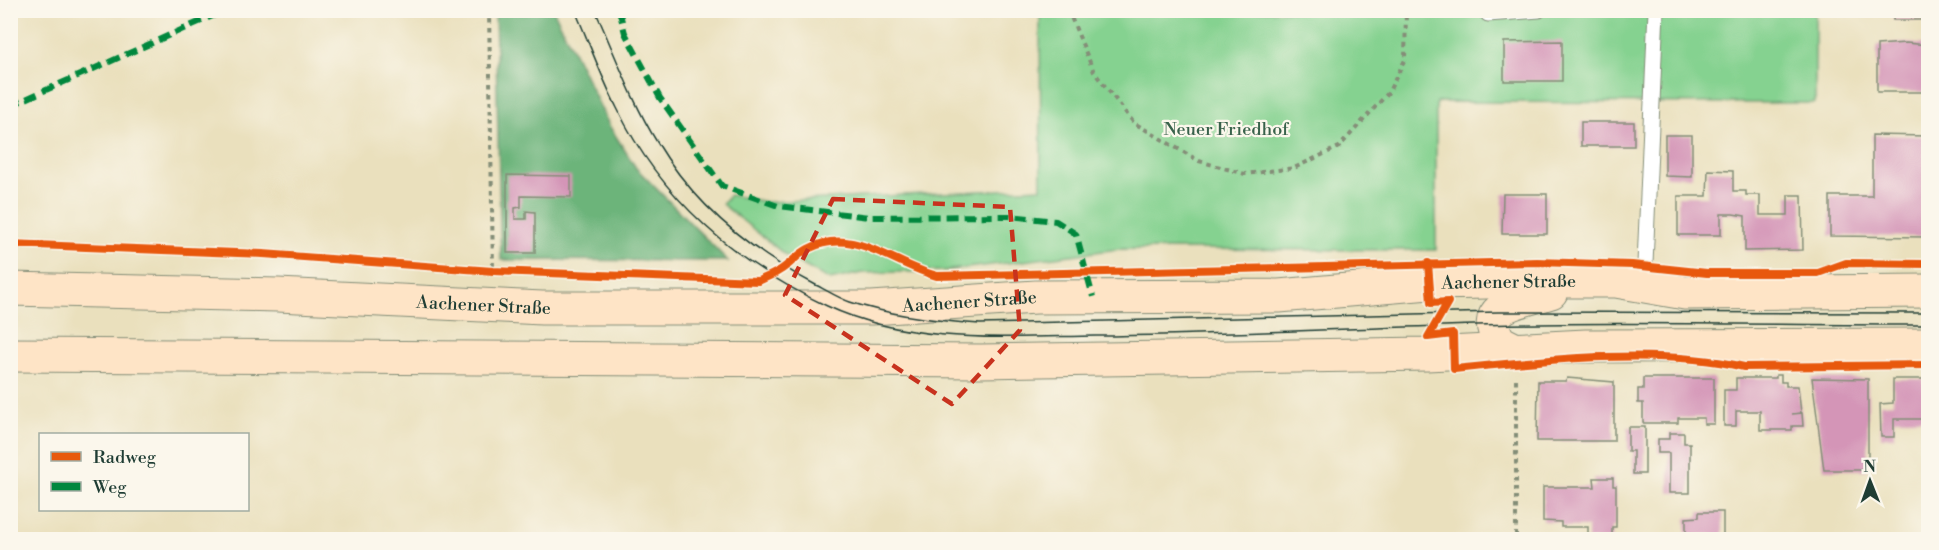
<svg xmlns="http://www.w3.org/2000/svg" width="1939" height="550" viewBox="0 0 1939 550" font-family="'Libre Bodoni',serif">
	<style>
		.green { fill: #85d290; stroke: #528862; stroke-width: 1.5 }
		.forest { fill: #6cb47a; stroke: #467857; stroke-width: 1.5 }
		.building { fill: #d495b7 }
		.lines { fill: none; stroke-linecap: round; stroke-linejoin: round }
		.lane-casing { stroke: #848e78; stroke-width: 17 }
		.secondary-casing { stroke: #848e78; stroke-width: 35 }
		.path { stroke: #848e78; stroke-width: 4; stroke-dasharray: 4.5 4.5; stroke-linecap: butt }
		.lane { stroke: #fff; stroke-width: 15 }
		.secondary { stroke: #fee4c6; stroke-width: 33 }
		.tram { stroke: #1f3d34; stroke-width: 1.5 }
		.quiet { stroke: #00873e; stroke-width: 6; stroke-dasharray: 12 6; stroke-linecap: butt }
		.cycleway-casing { stroke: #fbf7ec; stroke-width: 11 }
		.cycleway { stroke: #e8590c; stroke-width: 8 }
		.marked { fill: none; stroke: #c8321e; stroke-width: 4.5; stroke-dasharray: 12 8; stroke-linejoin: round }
		.labels { text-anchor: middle; stroke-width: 4.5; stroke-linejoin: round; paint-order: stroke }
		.park-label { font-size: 18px; fill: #38624b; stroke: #fbf7ec }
		.street-label { font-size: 18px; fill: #1f3d34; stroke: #fbf7ec }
	</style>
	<rect width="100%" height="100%" fill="#fbf7ec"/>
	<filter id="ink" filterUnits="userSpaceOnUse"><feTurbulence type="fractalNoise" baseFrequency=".0167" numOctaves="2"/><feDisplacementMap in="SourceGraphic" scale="12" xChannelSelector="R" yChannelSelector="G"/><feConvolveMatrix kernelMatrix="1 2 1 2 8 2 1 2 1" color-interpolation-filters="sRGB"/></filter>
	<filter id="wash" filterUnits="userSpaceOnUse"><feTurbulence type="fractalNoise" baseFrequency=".008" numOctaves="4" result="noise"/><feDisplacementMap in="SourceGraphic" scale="24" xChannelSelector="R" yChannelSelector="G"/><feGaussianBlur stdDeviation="1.35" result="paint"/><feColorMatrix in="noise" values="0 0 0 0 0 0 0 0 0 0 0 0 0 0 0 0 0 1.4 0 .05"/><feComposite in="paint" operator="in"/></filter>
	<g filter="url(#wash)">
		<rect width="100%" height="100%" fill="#eae0bd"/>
		<path class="green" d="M 1040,11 L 1815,11 L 1815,103 L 1436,102 L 1436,250 L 1119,249 L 943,271 L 862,273 L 830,280 L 788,257 L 722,204 L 730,195 L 767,202 L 1041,188 Z"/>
		<path class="forest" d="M 495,11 L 554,11 L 610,127 L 636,168 L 728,261 L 501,260 Z"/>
		<g id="blocks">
			<g class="building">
				<rect x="1893" y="10" width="35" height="10"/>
				<path d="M 1562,41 L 1562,81 L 1504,81 L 1504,42 Z"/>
				<path d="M 1906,43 L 1928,45 L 1928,92 L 1877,92 L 1877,45 Z"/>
				<rect x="1581" y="122" width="53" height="24"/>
				<path d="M 1665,135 L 1692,135 L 1692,177 L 1665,176 Z"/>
				<path d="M 1872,135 L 1928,136 L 1928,237 L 1830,236 L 1830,196 L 1872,196 Z"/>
				<path d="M 1708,170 L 1733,171 L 1733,191 L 1746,191 L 1746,195 L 1760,195 L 1760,215 L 1788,215 L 1788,195 L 1802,195 L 1803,250 L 1745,251 L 1745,216 L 1733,214 L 1721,214 L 1721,235 L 1678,235 L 1678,196 L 1707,196 Z"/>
				<path d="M 507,175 L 571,176 L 571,197 L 521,196 L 521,207 L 515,208 L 515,219 L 526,219 L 526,211 L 535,212 L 535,253 L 507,253 Z"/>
				<path d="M 1503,194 L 1547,194 L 1547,234 L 1502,234 Z"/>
				<path d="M 1776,375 L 1781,375 L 1781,382 L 1786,382 L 1786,386 L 1798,386 L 1801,413 L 1792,414 L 1802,413 L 1803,426 L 1792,426 L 1792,430 L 1760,430 L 1760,411 L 1736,411 L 1736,426 L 1724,426 L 1724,390 L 1736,390 L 1736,378 L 1776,378 Z"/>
				<path d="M 1567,378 L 1614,382 L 1614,441 L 1537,441 L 1538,381 L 1566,381 Z"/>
				<path d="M 1643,378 L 1714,378 L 1714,424 L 1704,424 L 1704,418 L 1678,418 L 1678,423 L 1643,423 L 1643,403 L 1638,403 L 1638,389 L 1643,389 Z"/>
				<path d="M 1812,378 L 1868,379 L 1868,470 L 1824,470 Z"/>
				<path d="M 1893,379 L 1924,379 L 1924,419 L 1894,419 L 1894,437 L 1881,437 L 1880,404 L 1893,403 Z"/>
				<rect x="1925" y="426" width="3" height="31"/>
				<path d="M 1628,427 L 1645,427 L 1645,474 L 1633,474 L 1633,451 L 1628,451 Z"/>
				<path d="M 1669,433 L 1684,433 L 1684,443 L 1690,443 L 1690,493 L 1669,493 L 1669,453 L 1658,453 L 1658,439 L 1669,439 Z"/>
				<path d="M 1594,478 L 1613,478 L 1613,486 L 1616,486 L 1616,527 L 1612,527 L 1612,540 L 1588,540 L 1588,527 L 1561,527 L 1561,522 L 1543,521 L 1543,487 L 1595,487 Z"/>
				<path d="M 1699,512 L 1723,512 L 1723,535 L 1700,535 L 1700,540 L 1686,540 L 1686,518 L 1699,517 Z"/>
			</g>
		</g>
	</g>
	<g filter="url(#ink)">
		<use href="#blocks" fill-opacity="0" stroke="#848e78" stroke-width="1.5"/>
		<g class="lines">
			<defs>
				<g id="lane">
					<path d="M 1488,14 L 1539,10"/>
					<path d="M 1644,287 L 1656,10"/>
				</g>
				<g id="secondary">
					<path id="s1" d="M 10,289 L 278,295 L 542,308 L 872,308 L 1036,297 L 1279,296 L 1429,283 L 1553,281 L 1616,281 L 1685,293 L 1928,291"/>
					<path d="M 1516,350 L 1500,342 C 1475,303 1526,301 1551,292"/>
					<path d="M 10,355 L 981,361 L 1427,354 L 1586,346 L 1928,345"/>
				</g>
			</defs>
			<use href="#lane" class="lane-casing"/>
			<use href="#secondary" class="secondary-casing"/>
			<g class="path">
				<path d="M 489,10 L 493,271"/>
				<path d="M 1068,10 L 1094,72 L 1134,123 L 1199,161 L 1245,174 L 1294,168 L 1339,147 L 1388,93 L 1405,60 L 1406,10"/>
				<path d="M 1516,379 L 1516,540"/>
			</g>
			<use href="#lane" class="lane"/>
			<use href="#secondary" class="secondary"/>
			<g class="tram">
				<path d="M 575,10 C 589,43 601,76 617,108 C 660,198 737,264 827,306 C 910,345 1007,337 1096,336 C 1212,335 1328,329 1444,326 C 1605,321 1767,325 1928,325"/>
				<path d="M 595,10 C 614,52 633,104 657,142 C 694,204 751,251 814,284 C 826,290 838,298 850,302 C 892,316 937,321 980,324 L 1498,312 L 1928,313"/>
			</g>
			<g class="quiet">
				<path d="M 619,10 L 625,33 L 660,98 L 722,186 L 778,206 L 869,217 L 1009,216 L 1056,221 L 1076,234 L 1093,297"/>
				<path d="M 10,106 L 226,10"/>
			</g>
			<defs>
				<g id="cycleway">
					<path d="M 10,244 L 263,254 L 493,271 L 758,281 C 767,277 778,273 786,266 C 793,261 800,253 808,249 C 854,225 893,265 937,276 L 1537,262 L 1632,265 L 1707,273 L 1818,273 L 1846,263 L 1928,264"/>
					<path d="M 1428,263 L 1431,303 L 1448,302 L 1428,337 L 1453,334 L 1454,369 C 1540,360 1661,347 1744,367 L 1928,365"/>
				</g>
			</defs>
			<use href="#cycleway" class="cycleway-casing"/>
			<use href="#cycleway" class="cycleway"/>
		</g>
	</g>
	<path class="marked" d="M 833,199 L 1010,207 L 1020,330 L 952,404 L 785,295 Z"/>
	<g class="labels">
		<g class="park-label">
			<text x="1226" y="135">Neuer Friedhof</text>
		</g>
		<g class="street-label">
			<text dy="6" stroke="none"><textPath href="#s1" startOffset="1500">Aachener Straße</textPath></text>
			<text dy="6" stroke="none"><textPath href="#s1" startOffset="960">Aachener Straße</textPath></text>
			<text dy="6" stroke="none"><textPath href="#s1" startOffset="474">Aachener Straße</textPath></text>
		</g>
	</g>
	<rect width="1939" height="550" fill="none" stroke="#fbf7ec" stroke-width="36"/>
	<rect x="39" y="433" width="210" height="78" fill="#fbf7ec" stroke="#a3ada2" stroke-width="1.5"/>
	<rect x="51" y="452" width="30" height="9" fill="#e8590c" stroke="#a3ada2" stroke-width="1.5"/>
	<text x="93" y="463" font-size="18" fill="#1f3d34">Radweg</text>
	<rect x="51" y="482" width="30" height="9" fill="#00873e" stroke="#a3ada2" stroke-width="1.5"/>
	<text x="93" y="493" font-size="18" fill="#1f3d34">Weg</text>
	<g transform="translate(1870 481) rotate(359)" stroke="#fbf7ec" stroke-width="4.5" paint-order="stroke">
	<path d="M0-4.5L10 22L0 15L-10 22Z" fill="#1f3d34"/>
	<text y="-9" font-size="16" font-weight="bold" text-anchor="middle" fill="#1f3d34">N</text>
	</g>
</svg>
